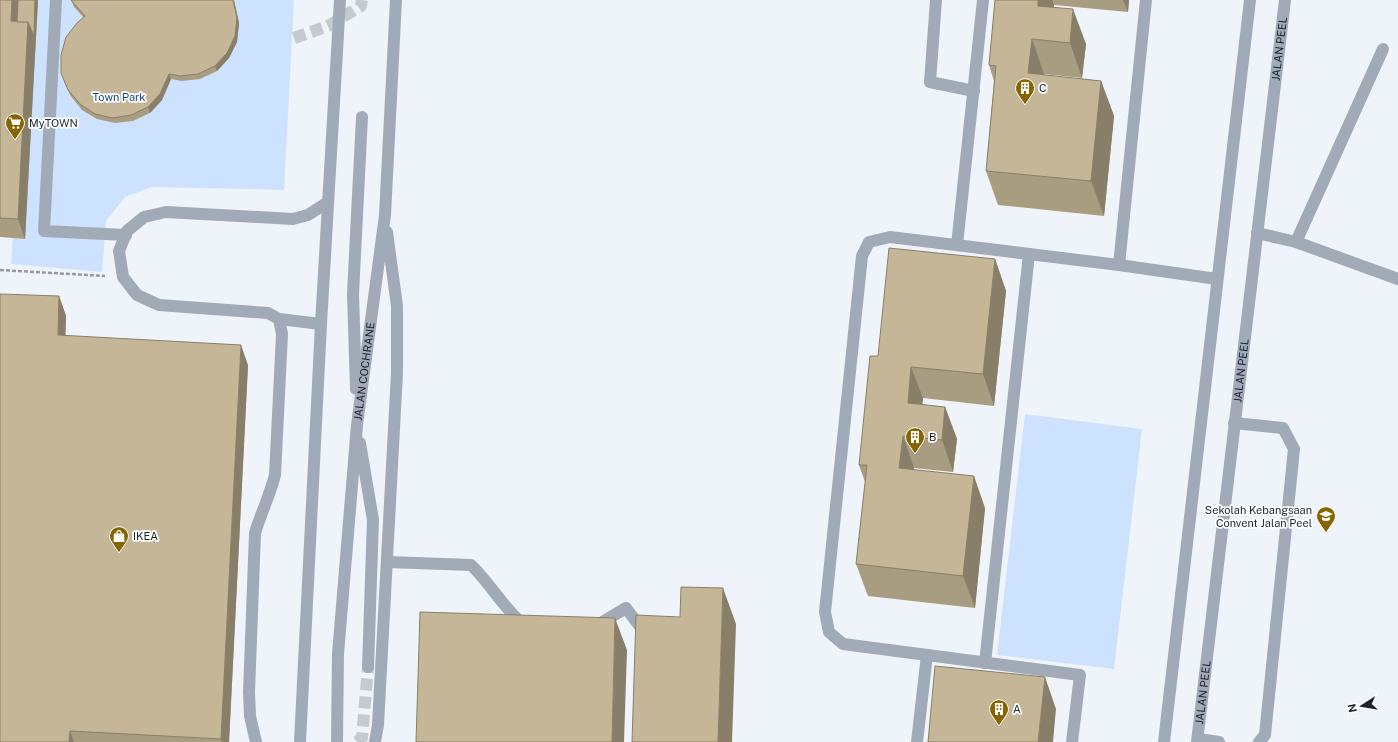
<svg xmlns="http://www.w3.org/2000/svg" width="1398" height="742" viewBox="0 0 1398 742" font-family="'Public Sans',sans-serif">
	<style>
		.green { fill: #cde2fe }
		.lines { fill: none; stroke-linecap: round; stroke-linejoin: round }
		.minor-tunnel { stroke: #c5cad1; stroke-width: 12; stroke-dasharray: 12 6; stroke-linecap: butt }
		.path { stroke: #949aa2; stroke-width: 2.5; stroke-dasharray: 4 2; stroke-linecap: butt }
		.minor { stroke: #a1aab7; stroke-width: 12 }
		.wall { fill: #a99d81 }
		.shaded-wall { fill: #897f69 }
		.building { fill: #c4b696; stroke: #897f69 }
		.labels { text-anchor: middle; stroke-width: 3.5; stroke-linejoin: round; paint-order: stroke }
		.street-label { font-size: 11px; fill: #1b232e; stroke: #fff }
		.poi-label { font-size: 11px; fill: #1b232e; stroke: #fff; text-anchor: start }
		.park-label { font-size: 11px; fill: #184780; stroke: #fff }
	</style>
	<rect width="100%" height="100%" fill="#eff4fa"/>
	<g class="green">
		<path d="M 27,0 L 294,0 L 284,190 L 152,187 L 125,197 L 106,221 L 102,272 L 11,264 Z"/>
		<path d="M 1025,414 L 1142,429 L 1114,669 L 997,655 Z"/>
	</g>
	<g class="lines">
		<g class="minor-tunnel">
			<path d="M 294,38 L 328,26 L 361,6 L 362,0"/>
			<path d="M 357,742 L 362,738 L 368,667"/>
		</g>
		<path class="path" d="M 0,270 L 105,276"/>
		<g class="minor">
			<path d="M 56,0 L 44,231 L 126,235"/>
			<path d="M 936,0 L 930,82 L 974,91"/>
			<path d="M 1257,233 L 1296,242 L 1398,279"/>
			<path d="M 1296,242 L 1383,49"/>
			<path d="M 957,245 L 983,0"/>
			<path d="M 1119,265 L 1146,0"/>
			<path d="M 321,324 L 279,319 L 268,313 L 159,305 L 137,295 L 123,277 L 119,251 L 127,231 L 144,217 L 166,212 L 293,219 L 308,215 L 328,202"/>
			<path d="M 356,389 L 353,294 L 362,117"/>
			<path d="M 1234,423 L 1283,428 L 1294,449 L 1265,735 L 1259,742"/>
			<path d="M 360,443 L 373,520 L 368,667"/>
			<path d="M 387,562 L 471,565 C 492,585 502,607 524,625"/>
			<path d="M 596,626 L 626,608 L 641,628 L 642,635"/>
			<path d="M 985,663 L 1029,254"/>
			<path d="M 1198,739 L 1219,742"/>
			<path d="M 256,742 L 250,716 L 249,692 L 255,533 C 261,513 270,495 275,475 L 282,334 L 279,319"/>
			<path d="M 300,742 L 321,324 L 340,0"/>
			<path id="s1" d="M 337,742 L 338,654 L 357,425 L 385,215 L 396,0"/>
			<path d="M 375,742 L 378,725 L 397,373 L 397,306 L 387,232"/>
			<path d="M 917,742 L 927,655"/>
			<path d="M 1072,742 L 1080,675 L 843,644 L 829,632 L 825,612 L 862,256 L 869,242 L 890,237 L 1119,265 L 1217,279"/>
			<path d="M 1164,742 L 1250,0"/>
			<path id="s2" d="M 1197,742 L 1285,0"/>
		</g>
	</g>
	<g class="wall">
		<path d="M 0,0 L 38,0 L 25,239 L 0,237 Z"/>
		<path d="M 71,0 L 235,5 L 239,23 L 237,42 L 229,58 L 217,71 L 200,79 L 182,81 L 171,79 L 162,100 L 150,113 L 133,121 L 115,123 L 97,119 L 82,110 L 70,95 L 61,73 L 84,18 L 74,7 Z"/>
		<path d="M 995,0 L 1129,0 L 1128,12 L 1054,5 L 1054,7 L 1086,44 L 1082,78 L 1044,74 L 1044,75 L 1101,81 L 1114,116 L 1104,216 L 998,205 L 986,171 L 994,81 L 989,65 Z"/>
		<path d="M 995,259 L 1006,291 L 994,406 L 923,398 L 922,405 L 945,407 L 957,439 L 953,472 L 914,468 L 914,469 L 985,508 L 975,608 L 868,596 L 856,564 L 865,482 L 859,465 L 878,356 Z"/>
		<path d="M 59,296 L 66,316 L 65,335 L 248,365 L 229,742 L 0,742 Z"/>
	</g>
	<g class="shaded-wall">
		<path d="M 12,0 L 20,0 L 18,36 L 11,21 Z"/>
		<path d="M 35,0 L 38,0 L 25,239 L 18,219 L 28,22 Z"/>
		<path d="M 234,0 L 235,5 L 239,23 L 237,42 L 229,58 L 217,71 L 215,66 Z"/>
		<path d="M 1038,0 L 1052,0 L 1054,5 L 1050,40 L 1038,6 Z"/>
		<path d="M 1123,0 L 1129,0 L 1128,12 Z"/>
		<path d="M 1073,9 L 1086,44 L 1082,78 L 1070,43 Z"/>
		<path d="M 1032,39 L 1044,74 L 1041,108 L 1028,73 Z"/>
		<path d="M 169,74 L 171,79 L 162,100 L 150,113 L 148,107 Z"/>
		<path d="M 1101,81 L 1114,116 L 1104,216 L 1091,181 Z"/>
		<path d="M 995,259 L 1006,291 L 994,406 L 983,374 Z"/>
		<path d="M 59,296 L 66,316 L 65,355 L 58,335 Z"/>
		<path d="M 241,345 L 248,365 L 229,742 L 222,742 L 221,739 Z"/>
		<path d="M 911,367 L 923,398 L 919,435 L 908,403 Z"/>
		<path d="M 945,407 L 957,439 L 953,472 L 942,440 Z"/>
		<path d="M 903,436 L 914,468 L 911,500 L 899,468 Z"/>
		<path d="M 974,476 L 985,508 L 975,608 L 963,576 Z"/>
		<path d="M 723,588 L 736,624 L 732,742 L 718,742 Z"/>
		<path d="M 615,618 L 627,650 L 624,742 L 612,742 Z"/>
		<path d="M 1045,677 L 1056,709 L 1053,742 L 1038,742 Z"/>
		<path d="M 70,731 L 74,742 L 69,742 Z"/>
	</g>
	<g class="building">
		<path d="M 0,0 L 12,0 L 11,21 L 28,22 L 18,219 L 0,218 Z"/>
		<path d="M 18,0 L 35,0 L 34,36 L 28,22 L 17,22 Z"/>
		<path d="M 71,0 L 233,0 L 237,18 L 235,36 L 227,53 L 215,66 L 198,74 L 180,76 L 169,74 L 160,94 L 148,107 L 131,115 L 113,118 L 95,114 L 80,104 L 68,90 L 61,73 L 61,55 L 66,37 L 77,23 L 85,16 Z"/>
		<path d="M 995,0 L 1038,0 L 1038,6 L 1073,9 L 1070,43 L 1032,39 L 1028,73 L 1101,81 L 1091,181 L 986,171 L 996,66 L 989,65 Z"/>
		<path d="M 889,248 L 995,259 L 983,374 L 911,367 L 908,403 L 945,407 L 942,440 L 903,436 L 899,468 L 974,476 L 963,576 L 856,564 L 867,465 L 859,465 L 870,356 L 878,356 Z"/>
		<path d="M 0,294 L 59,296 L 58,335 L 241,345 L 221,739 L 70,731 L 69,742 L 0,742 Z"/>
		<path d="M 681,587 L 723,588 L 718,742 L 632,742 L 636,615 L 680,617 Z"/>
		<path d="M 420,612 L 615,618 L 612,742 L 416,742 Z"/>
		<path d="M 935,666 L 1045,677 L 1038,742 L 928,742 Z"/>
	</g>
	<defs>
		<symbol id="building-pin" viewBox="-11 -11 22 30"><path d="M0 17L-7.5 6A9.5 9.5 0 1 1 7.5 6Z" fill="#866500" stroke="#fff"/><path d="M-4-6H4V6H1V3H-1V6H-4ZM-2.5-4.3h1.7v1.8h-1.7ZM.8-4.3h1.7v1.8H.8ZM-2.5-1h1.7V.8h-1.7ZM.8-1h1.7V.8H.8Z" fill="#fff"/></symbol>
		<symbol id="supermarket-pin" viewBox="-11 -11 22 30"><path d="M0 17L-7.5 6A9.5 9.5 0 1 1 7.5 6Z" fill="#866500" stroke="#fff"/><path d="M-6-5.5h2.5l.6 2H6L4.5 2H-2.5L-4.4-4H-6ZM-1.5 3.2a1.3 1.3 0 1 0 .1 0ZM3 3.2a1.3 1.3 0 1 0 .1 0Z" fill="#fff"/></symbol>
		<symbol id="school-pin" viewBox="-11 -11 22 30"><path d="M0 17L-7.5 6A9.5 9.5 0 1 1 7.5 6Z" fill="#866500" stroke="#fff"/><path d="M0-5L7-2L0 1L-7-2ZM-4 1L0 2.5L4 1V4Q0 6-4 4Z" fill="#fff"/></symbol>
		<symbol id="shop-pin" viewBox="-11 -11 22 30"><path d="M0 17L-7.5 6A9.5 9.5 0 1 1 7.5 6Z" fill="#866500" stroke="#fff"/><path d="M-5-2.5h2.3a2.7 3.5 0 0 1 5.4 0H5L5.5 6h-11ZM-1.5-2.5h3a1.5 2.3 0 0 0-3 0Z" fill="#fff"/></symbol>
	</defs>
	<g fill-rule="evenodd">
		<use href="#building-pin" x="1014" y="77" width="22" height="30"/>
		<use href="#supermarket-pin" x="4" y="112" width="22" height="30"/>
		<use href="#building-pin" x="904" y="426" width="22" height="30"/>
		<use href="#school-pin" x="1315" y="505" width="22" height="30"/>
		<use href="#shop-pin" x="108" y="525" width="22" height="30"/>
		<use href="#building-pin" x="988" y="698" width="22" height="30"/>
	</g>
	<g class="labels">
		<g class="street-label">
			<text dy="4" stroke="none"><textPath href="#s2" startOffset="698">JALAN PEEL</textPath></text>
			<text dy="4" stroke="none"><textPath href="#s1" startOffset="372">JALAN COCHRANE</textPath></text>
			<text dy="4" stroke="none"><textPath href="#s2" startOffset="374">JALAN PEEL</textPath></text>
			<text dy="4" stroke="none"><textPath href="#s2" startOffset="50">JALAN PEEL</textPath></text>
		</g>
		<g class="poi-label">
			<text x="1039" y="92">C</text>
			<text x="29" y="127">MyTOWN</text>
			<text x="929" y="441">B</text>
			<text x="1312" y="514" text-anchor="end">Sekolah Kebangsaan<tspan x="1312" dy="13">Convent Jalan Peel</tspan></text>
			<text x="133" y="540">IKEA</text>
			<text x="1013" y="713">A</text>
		</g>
		<g class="park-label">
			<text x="119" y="101">Town Park</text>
		</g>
	</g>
	<g transform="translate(1362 706) rotate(258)" stroke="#ffffff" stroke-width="3" paint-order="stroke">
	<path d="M0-3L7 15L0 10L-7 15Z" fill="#1b232e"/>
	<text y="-6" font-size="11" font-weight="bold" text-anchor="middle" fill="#1b232e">N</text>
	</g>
</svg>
